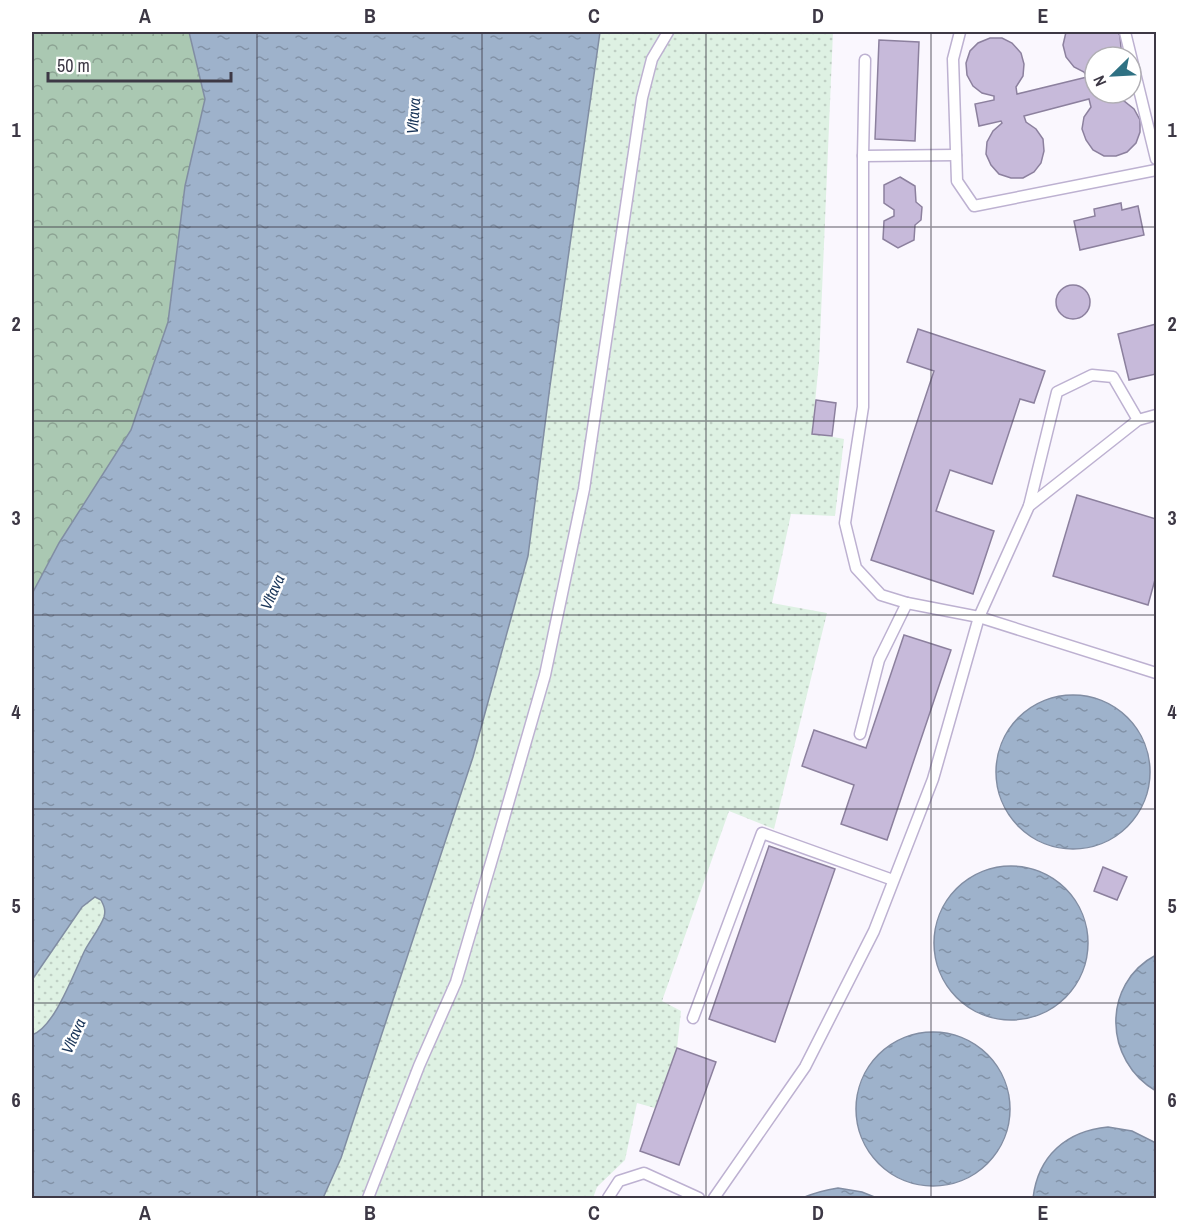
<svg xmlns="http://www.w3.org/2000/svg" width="1188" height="1230" viewBox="0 0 1188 1230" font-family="'Archivo Narrow',sans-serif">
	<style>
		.grass { fill: url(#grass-dots) }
		.forest { fill: url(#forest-crowns) }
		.water { fill: url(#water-ripples); stroke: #818da3; stroke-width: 1.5 }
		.building { fill: #c7bada; stroke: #8c809e; stroke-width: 1.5 }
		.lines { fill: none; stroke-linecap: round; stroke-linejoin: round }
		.lane-casing { stroke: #bdb1d1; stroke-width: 13 }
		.lane { stroke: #fff; stroke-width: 10 }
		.grid { fill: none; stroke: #3d3845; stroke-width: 1.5; stroke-opacity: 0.55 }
		.labels { text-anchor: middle; stroke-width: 5; stroke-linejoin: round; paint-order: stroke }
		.water-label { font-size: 16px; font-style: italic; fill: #183458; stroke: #fff }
		.neatline { fill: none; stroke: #3d3845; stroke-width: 2 }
		.grid-label { font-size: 20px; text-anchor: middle; font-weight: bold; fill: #3d3845 }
	</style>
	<defs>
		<pattern id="grass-dots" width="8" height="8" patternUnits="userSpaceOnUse" patternTransform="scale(1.5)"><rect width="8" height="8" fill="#def1e3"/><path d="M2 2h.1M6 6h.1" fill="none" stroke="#bfcfc4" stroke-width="1.8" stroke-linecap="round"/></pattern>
		<pattern id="forest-crowns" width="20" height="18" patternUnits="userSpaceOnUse" patternTransform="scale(1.5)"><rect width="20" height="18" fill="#aac8b2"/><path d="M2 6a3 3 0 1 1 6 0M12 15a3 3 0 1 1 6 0" fill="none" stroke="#8ca393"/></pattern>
		<pattern id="water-ripples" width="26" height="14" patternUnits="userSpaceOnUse" patternTransform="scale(1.5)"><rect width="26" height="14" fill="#9eb2cb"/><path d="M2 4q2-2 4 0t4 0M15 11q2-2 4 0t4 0" fill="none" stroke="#8292a7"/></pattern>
	</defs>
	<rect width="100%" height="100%" fill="#faf7fe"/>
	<g class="grass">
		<path d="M 600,32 L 833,32 L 819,362 L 812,433 L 844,439 L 835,516 L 791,514 L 772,603 L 827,613 L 774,829 L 729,811 L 662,1001 L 681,1011 L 677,1048 L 655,1108 L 637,1103 L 625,1160 L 597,1187 L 593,1198 L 323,1198 L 341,1158 L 473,757 L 528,556 L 550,386 Z"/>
		<path d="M 95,897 L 101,899 C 104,906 106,910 104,917 C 100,928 91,939 85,950 C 74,972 55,1027 32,1035 L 32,980 L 82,907 Z"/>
	</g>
	<path class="forest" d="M 32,32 L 189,32 L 205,99 L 185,186 L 168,322 L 131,430 L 59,543 L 32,594 Z"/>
	<g class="water">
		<path d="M 189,32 L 600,32 L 550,386 L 528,556 L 473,757 L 341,1158 L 323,1198 L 32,1198 L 32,1035 C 55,1027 74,972 85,950 C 91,939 100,928 104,917 C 106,910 104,906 101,900 L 95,897 L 82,907 L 32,980 L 32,594 L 59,543 L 131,430 L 168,322 L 185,186 L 205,99 Z"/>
		<circle cx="1073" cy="772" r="77"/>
		<circle cx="1011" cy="943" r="77"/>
		<path d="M 1156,955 L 1156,1091 C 1104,1061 1101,984 1156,955 Z"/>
		<circle cx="933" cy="1109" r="77"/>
		<path d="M 1108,1127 L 1132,1131 L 1156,1143 L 1156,1198 L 1033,1198 C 1038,1156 1066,1131 1108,1127 Z"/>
		<path d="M 838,1188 L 862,1192 L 877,1198 L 802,1198 C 814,1193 825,1190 838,1188 Z"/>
	</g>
	<g class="building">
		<path d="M 1066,32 L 1118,32 L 1120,36 L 1121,48 L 1117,57 L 1095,57 L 1095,93 L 1115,93 L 1112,94 L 1113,98 L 1124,101 L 1134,109 L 1140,120 L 1140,132 L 1136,143 L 1127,152 L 1116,156 L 1104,156 L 1093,150 L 1086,140 L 1082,129 L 1084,117 L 1091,107 L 1089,99 L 1024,116 L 1026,122 L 1036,129 L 1043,139 L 1044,151 L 1041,163 L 1034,172 L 1023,178 L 1011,178 L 999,174 L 991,165 L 986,154 L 987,142 L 993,131 L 1002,123 L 1001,121 L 979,126 L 975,104 L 994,100 L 994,96 L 982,93 L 973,86 L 967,75 L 966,63 L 970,51 L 978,43 L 990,38 L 1002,38 L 1012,43 L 1021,53 L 1024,64 L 1023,76 L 1016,87 L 1017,94 L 1087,77 L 1084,72 L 1074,67 L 1066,57 L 1063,45 Z"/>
		<path d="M 879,40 L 919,42 L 915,141 L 875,139 Z"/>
		<path d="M 900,177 L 915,186 L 916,202 L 922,207 L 921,220 L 915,225 L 914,240 L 898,248 L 883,239 L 884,221 L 894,216 L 894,210 L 884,203 L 884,185 Z"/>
		<path d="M 1121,203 L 1122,210 L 1138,206 L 1144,235 L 1080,250 L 1074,221 L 1095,216 L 1094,209 Z"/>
		<circle cx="1073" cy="302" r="17"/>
		<path d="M 1156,324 L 1156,374 L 1129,380 L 1118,334 Z"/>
		<path d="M 918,329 L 1045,371 L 1034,403 L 1020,399 L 992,484 L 950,470 L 936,511 L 994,531 L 973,594 L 871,560 L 934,371 L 907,362 Z"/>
		<path d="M 816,400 L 836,403 L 832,436 L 812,434 Z"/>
		<path d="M 1077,495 L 1156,519 L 1156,576 L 1148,605 L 1053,576 Z"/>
		<path d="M 904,635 L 951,650 L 887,840 L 841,824 L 854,785 L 802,766 L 814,730 L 866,748 Z"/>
		<path d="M 769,846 L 835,869 L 775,1042 L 709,1019 Z"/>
		<path d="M 1103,867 L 1127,877 L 1117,900 L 1094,891 Z"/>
		<path d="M 677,1048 L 716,1062 L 679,1165 L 640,1151 Z"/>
	</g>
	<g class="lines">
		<defs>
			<g id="lane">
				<path d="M 960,32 L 953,59 L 957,181 L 974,206 L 1156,170"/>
				<path d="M 1125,32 L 1156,159"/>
				<path d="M 865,60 L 863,156 L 863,407 L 845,523 L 856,568 L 881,595 L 907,603"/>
				<path d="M 863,156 L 956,155"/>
				<path d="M 1029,506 L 1057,392 L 1092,375 L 1113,377 L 1138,420"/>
				<path d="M 860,734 L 879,660 L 907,603 L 979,617 L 1156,673"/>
				<path d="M 693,1018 L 762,833 L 893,880"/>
				<path d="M 368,1198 L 419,1066 L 456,982 L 495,849 L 545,675 L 584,489 L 642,98 L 652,59 L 668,32"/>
				<path d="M 608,1198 L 619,1181 L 644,1173 L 699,1198"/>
				<path d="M 714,1198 L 805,1067 L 874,931 L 933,779 L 979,617 L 1029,506 L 1138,420 L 1156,415"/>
			</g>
		</defs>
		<use href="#lane" class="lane-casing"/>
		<use href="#lane" class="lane"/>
	</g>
	<path class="grid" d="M 257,32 L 257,1198M 482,32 L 482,1198M 706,32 L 706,1198M 931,32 L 931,1198M 32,227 L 1156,227M 32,421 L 1156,421M 32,615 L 1156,615M 32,809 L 1156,809M 32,1003 L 1156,1003"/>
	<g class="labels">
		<g class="water-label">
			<text transform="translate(413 116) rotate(-86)" y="6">Vltava</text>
			<text transform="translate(272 592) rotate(-66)" y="6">Vltava</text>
			<text transform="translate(73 1036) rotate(-66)" y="6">Vltava</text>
		</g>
	</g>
	<rect width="1188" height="1230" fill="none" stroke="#ffffff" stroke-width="66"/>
	<g transform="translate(1113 75) rotate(246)"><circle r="28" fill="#ffffff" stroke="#b1afb5" stroke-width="1.5"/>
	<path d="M0-4.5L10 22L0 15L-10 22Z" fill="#2f7183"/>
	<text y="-9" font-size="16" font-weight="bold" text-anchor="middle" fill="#3d3845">N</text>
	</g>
	<path d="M48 72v9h183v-9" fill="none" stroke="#3d3845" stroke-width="3"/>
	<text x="57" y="72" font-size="18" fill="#3d3845" stroke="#ffffff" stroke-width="4.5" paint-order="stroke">50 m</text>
	<rect x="33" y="33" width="1122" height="1164" class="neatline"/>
	<g class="grid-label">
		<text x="145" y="23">A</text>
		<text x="370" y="23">B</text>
		<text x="594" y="23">C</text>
		<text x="818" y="23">D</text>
		<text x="1043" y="23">E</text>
		<text x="16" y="137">1</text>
		<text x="1172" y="137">1</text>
		<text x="16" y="331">2</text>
		<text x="1172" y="331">2</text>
		<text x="16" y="525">3</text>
		<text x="1172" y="525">3</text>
		<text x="16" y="719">4</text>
		<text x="1172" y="719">4</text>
		<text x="16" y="913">5</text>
		<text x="1172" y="913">5</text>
		<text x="16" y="1107">6</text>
		<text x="1172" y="1107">6</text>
		<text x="145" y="1220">A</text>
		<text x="370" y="1220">B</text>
		<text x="594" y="1220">C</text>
		<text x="818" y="1220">D</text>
		<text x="1043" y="1220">E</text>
	</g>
</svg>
